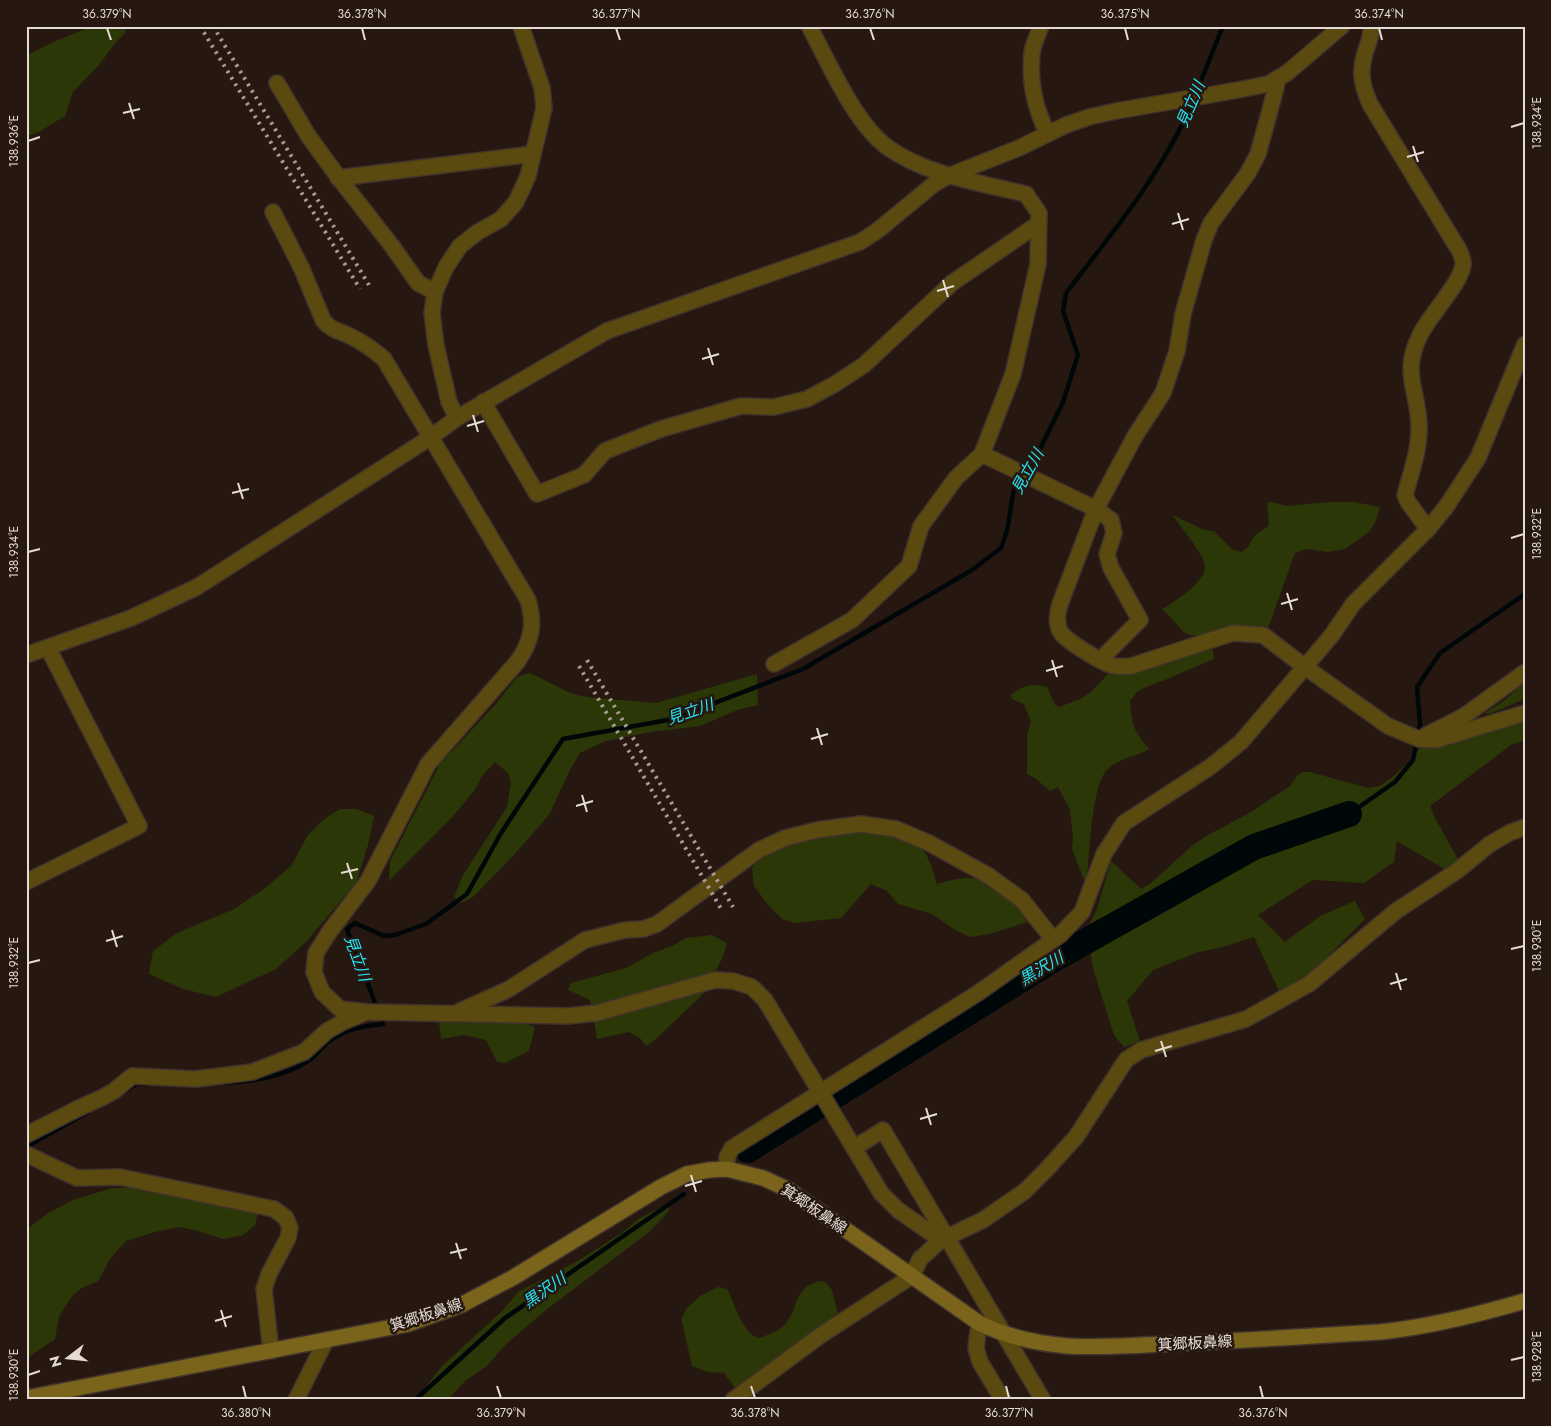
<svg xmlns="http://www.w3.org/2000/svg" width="1551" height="1426" viewBox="0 0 1551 1426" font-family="Jost,'Noto Sans JP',sans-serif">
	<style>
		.green { fill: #2b3706 }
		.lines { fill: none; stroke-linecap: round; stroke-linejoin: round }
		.stream { stroke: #000708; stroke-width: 4.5 }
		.river { stroke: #000708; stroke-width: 26 }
		.minor-casing { stroke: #41332c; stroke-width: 18 }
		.secondary-casing { stroke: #41332c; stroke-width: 18 }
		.minor { stroke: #5b4a10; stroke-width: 15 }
		.secondary { stroke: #7a641c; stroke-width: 15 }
		.rail { stroke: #a79c95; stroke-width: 4; stroke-dasharray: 2.5 5; stroke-linecap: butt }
		.ticks { fill: none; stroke: #e5dbd5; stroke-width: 2 }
		.labels { text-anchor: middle; stroke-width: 5; stroke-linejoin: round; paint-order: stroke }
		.street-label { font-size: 15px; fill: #e5dbd5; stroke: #261810 }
		.water-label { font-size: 16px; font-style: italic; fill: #24e6f6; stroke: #261810 }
		.neatline { fill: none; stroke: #e5dbd5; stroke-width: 2 }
		.ticks-label { font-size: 12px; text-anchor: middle; fill: #e5dbd5 }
	</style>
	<rect width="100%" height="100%" fill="#261810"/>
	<g class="green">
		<path d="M 93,26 L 123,26 L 126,32 L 116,42 L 99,65 L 73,92 L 65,116 L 37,133 L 26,136 L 26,56 L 51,43 Z"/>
		<path d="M 1271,502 L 1287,506 L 1329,502 L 1354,502 L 1380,507 L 1375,523 L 1369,532 L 1345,549 L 1328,552 L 1306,549 L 1295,553 L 1267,631 C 1250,633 1196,642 1184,632 C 1176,625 1171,616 1162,609 C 1173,603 1208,580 1205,565 C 1203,553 1180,527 1173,515 L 1204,530 L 1214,531 L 1232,549 L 1241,552 L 1248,547 L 1254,536 L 1268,526 L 1269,522 L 1267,503 Z"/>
		<path d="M 1212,645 L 1214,659 L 1162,681 L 1146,687 L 1138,691 L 1130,701 C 1132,725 1133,730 1149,749 C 1135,757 1120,758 1108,769 C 1091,783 1090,855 1087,878 L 1084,880 L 1072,849 L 1073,840 L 1070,809 L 1058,787 L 1050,791 L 1036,779 L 1027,774 L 1027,735 L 1031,722 L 1024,704 L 1012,699 L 1011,695 C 1023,685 1032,683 1047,687 L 1055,705 L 1059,707 L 1080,699 L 1090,693 L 1112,670 Z"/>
		<path d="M 530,673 L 570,693 L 587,697 L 656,703 L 757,674 L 758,705 L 737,710 L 700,726 L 650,732 L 606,741 L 580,753 L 570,770 L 549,815 L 513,856 L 473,897 L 461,903 L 454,897 L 463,875 L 507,807 L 511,782 L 508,773 L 495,762 L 483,775 L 474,791 L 454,815 L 389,881 L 390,861 L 440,764 L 495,705 L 517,677 Z"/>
		<path d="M 1525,682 L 1525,699 L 1489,714 L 1485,713 L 1504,701 Z"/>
		<path d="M 1525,720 L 1525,740 L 1511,745 L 1430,806 L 1435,818 L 1458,859 L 1455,863 L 1444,869 L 1397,841 L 1394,862 L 1364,883 L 1313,880 L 1258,915 L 1285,942 L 1320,916 L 1355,901 L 1365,919 L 1308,976 L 1279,991 L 1254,937 L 1223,947 L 1199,952 L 1153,970 L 1127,1001 L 1140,1041 L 1124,1047 L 1114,1035 L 1094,972 L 1086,932 L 1097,909 L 1111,861 L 1141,889 L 1151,883 L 1193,845 L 1208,835 L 1251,812 L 1290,786 L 1298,775 L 1303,772 L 1310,772 L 1368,788 L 1380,786 L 1391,778 L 1406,765 L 1421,746 Z"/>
		<path d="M 340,809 L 357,809 L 374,816 L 368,845 L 356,883 L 306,942 L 276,969 L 216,997 L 183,989 L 149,974 L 153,951 L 177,933 L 234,909 L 264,889 L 291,866 L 308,835 L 323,820 Z"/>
		<path d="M 863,832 C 878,835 910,837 921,848 C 930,857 933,872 937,884 C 949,881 964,876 976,879 C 993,883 1020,909 1034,920 L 989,934 L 970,937 L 955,930 L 932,914 L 898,904 L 887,891 L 871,884 L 841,918 L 795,923 L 782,919 L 768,905 L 754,886 L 752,868 C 763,853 798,839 817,835 C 832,833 848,833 863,832 Z"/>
		<path d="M 712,935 L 727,943 L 723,957 L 703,994 L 657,1038 L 646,1046 L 640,1038 L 629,1032 L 597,1039 L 590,1000 L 568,990 L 571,983 L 626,968 L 653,953 L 672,946 L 686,938 Z"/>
		<path d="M 439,1022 L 524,1023 L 535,1027 L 529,1051 L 505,1063 L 497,1062 L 486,1040 L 464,1035 L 441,1039 Z"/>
		<path d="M 112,1188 L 130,1188 L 258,1212 L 255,1225 L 243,1235 L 223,1239 L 198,1231 L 179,1227 L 155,1232 L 126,1241 L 110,1259 L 98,1281 L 82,1288 L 73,1295 L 59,1316 L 55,1339 L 26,1359 L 26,1230 L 48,1213 L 73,1200 Z"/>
		<path d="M 664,1206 L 668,1207 L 669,1211 L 648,1233 L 546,1310 L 504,1346 L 487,1366 L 465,1381 L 448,1400 L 416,1400 L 441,1367 L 502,1311 L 518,1292 L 581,1259 L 623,1232 L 640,1218 Z"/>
		<path d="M 819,1281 L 825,1282 L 832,1290 L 838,1314 L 834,1318 L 736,1389 L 724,1373 L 708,1372 L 692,1366 L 682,1321 L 682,1318 L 687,1308 L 700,1296 L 718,1287 L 727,1289 C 735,1303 742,1334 759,1338 C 768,1335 780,1331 786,1323 C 799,1307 794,1288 819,1281 Z"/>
	</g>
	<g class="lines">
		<g class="stream">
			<path d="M 1196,93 L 1223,26"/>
			<path d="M 1349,814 L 1395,782 L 1413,760 L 1420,724 L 1417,687 L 1440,653 L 1525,594"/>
			<path d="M 218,1083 C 249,1082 282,1078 308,1061 C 317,1056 322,1045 331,1040 C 346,1029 364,1026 383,1024 L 347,929 L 355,923 L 384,936 L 395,935 L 426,924 L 467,894 L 501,833 L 563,739 L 673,719 L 803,669 L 972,570 L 1001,548 L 1007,531 L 1014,488 L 1038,453 L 1063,402 L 1078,355 L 1063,311 L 1066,293 C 1113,232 1163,172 1193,101"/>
			<path d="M 125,1091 L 136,1084 L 150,1084"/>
			<path d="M 26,1147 L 88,1112"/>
			<path d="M 415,1400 L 505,1318 L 684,1194"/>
		</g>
		<path class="river" d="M 748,1150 L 1049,962 L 1254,847 L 1349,814"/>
		<defs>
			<g id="minor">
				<path d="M 1041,26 C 1038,35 1033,44 1032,53 C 1029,82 1035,109 1048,134"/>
				<path d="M 1371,26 C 1372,37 1368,43 1365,53 C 1359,73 1362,85 1370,104 L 1459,250 C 1461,255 1464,260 1463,265 C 1461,283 1429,316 1420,335 C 1401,373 1418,390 1419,425 C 1420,448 1411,473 1405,495 L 1408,502 L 1428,529"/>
				<path d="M 1277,79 L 1276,88 L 1258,154 L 1248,173 L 1211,223 L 1204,240 L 1183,314 L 1177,351 L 1163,393 L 1135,436 L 1096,509 L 1060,604 C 1057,613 1056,622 1060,631 C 1064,640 1105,665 1115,666 C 1120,667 1126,666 1131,666 L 1233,633 L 1263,635 L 1305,667 L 1388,726 L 1419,739 L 1436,740 L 1525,713"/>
				<path d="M 277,83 L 309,137 L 342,182 L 392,246 L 418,283 L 435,292"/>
				<path d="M 338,178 L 533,154"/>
				<path d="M 273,212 L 302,269 L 323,320 C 330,330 340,331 350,336 C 362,342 374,350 384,359 L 528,600 C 535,624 532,640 518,661 L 428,764 L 368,881 L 330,931 L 316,953 L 314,972 L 322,992 L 340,1009 L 367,1012 L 567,1016 L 597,1013 L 715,980 L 733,981 L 752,987 L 765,1000 L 881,1193 L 898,1210 L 941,1240"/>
				<path d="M 483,402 L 537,494 L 584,475 L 605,451 L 661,429 L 741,406 L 774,407 L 807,399 L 835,384 L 864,365 L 952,283 L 1038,224"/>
				<path d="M 457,418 L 449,402 L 436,345 L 432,313 L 435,292 L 446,267 L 460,246 L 478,232 L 501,219 L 516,202 L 528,176 L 544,108 L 542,88 L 521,26"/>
				<path d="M 982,454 L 1096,509 L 1111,520 L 1114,533 L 1107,554 L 1111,568 L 1140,620 L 1101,659"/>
				<path d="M 26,655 L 131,618 L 197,587 L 431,437 L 457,418 L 607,331 L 860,242 L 877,231 L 934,184 L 948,176 L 1019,148 L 1066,125 L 1089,117 L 1116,111 L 1238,90 L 1268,84 L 1287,73 L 1342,26"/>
				<path d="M 774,664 L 852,620 L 909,566 L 921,526 L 956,478 L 982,454 L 1013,374 L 1038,264 L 1039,213 L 1026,194 C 980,183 926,175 887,147 C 854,122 829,63 809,26"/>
				<path d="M 1425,736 L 1464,716 L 1525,672"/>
				<path d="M 26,882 L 139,826 L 48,648"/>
				<path d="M 458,1012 L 509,989 L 585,940 L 625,930 L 643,929 L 657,924 L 759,850 L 785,838 L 817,830 L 861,824 L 896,829 L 929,843 L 989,876 L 1022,900 L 1053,939"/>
				<path d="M 26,1135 L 77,1109 L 103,1097 L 114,1091 L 132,1076 L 196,1079 L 252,1072 L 304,1052 L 327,1031 L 343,1022 L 364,1013"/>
				<path d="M 854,1148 L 883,1130 L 1043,1400"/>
				<path d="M 26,1154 L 77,1178 L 120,1177 L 274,1209 L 286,1218 L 290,1228 L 288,1238 L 269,1274 L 264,1289 L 271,1351"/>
				<path d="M 727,1169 L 727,1157 L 732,1148 L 978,993 L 1060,935 L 1082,912 L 1104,854 L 1124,823 L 1210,767 L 1241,742 L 1332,635 L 1353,604 L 1428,529 L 1446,507 L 1478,458 L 1525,344"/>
				<path d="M 979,1323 L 976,1348 L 980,1362 L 1003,1400"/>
				<path d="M 296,1400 L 326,1340"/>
				<path d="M 733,1400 L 821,1335 L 912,1276 L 920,1259 L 941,1240 L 983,1220 L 1025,1191 L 1047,1169 L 1076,1137 L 1126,1060 L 1141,1050 L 1246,1019 L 1309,984 L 1396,911 L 1457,871 L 1490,844 L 1509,833 L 1525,827"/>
			</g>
			<path id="secondary" d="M 26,1398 L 408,1324 L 461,1305 L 514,1277 L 661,1187 L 687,1174 L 709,1170 L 727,1169 L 763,1178 L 789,1190 L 979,1323 C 1046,1356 1113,1346 1185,1343 C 1250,1340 1315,1336 1380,1332 C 1430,1327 1477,1315 1525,1301"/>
		</defs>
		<use href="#minor" class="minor-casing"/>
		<use href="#secondary" class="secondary-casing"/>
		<use href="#minor" class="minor"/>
		<use href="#secondary" class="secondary"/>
		<g class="rail">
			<path d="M 200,26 L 360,289"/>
			<path d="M 213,26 L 369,285"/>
			<path d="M 587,660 L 733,907"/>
			<path d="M 579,666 L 723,912"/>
		</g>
	</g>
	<path class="ticks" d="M 107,28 L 111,40M 362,28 L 365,40M 616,28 L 620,40M 870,28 L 874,40M 1125,28 L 1128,40M 1379,28 L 1382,40M 129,103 L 134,119M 123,113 L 140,109M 1511,127 L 1524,123M 28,141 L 40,137M 1413,146 L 1418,162M 1407,157 L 1424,152M 1178,213 L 1183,230M 1172,224 L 1189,219M 943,280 L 948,297M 937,291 L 954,286M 708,348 L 713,365M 702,359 L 719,354M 473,415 L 478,432M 467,426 L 484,421M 238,483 L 243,499M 232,493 L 249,489M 1511,538 L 1524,534M 28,552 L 40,549M 1287,593 L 1292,610M 1281,604 L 1298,599M 1052,660 L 1057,677M 1046,671 L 1063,666M 817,728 L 822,745M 811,739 L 828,734M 582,795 L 587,812M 576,806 L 593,801M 347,863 L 352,879M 341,873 L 358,869M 112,930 L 117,947M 106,941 L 123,936M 1511,949 L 1524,946M 28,963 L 40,960M 1396,973 L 1401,990M 1390,984 L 1407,979M 1161,1041 L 1166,1057M 1155,1051 L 1172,1046M 926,1108 L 931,1125M 920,1119 L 937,1114M 691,1175 L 696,1192M 685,1186 L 702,1181M 456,1243 L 461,1259M 450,1253 L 467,1249M 221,1310 L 226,1327M 215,1321 L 232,1316M 1511,1360 L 1524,1357M 28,1375 L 40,1371M 243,1386 L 246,1398M 497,1386 L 501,1398M 751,1386 L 755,1398M 1006,1386 L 1009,1398M 1260,1386 L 1263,1398"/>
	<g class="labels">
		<g class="street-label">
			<text transform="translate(814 1209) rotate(34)" y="5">箕郷板鼻線</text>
			<text transform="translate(426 1315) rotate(-18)" y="5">箕郷板鼻線</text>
			<text transform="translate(1195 1343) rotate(-3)" y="5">箕郷板鼻線</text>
		</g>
		<g class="water-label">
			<text transform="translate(1190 104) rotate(-67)" y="6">見立川</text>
			<text transform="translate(1027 471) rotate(-61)" y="6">見立川</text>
			<text transform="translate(690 711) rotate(-19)" y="6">見立川</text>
			<text transform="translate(358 958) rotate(70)" y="6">見立川</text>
			<text transform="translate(1041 968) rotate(-31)" y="6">黒沢川</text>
			<text transform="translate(544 1290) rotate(-35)" y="6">黒沢川</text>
		</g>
	</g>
	<rect width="1551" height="1426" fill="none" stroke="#261810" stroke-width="55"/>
	<g transform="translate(68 1358) rotate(254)" stroke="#261810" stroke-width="4" paint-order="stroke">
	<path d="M0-4L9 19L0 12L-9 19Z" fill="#e5dbd5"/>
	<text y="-8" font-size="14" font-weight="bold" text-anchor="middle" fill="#e5dbd5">N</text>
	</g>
	<rect x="28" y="28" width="1496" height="1370" class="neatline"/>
	<g class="ticks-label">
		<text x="107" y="18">36.379°N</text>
		<text x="362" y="18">36.378°N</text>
		<text x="616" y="18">36.377°N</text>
		<text x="870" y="18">36.376°N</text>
		<text x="1125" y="18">36.375°N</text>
		<text x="1379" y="18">36.374°N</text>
		<text transform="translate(1537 123) rotate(-90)" y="4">138.934°E</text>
		<text transform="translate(14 141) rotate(-90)" y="4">138.936°E</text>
		<text transform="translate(1537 534) rotate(-90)" y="4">138.932°E</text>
		<text transform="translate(14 552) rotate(-90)" y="4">138.934°E</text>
		<text transform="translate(1537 946) rotate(-90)" y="4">138.930°E</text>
		<text transform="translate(14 963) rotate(-90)" y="4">138.932°E</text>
		<text transform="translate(1537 1357) rotate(-90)" y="4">138.928°E</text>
		<text transform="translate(14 1375) rotate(-90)" y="4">138.930°E</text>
		<text x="246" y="1417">36.380°N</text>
		<text x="501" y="1417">36.379°N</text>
		<text x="755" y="1417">36.378°N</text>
		<text x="1009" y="1417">36.377°N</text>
		<text x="1263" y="1417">36.376°N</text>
	</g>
</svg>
